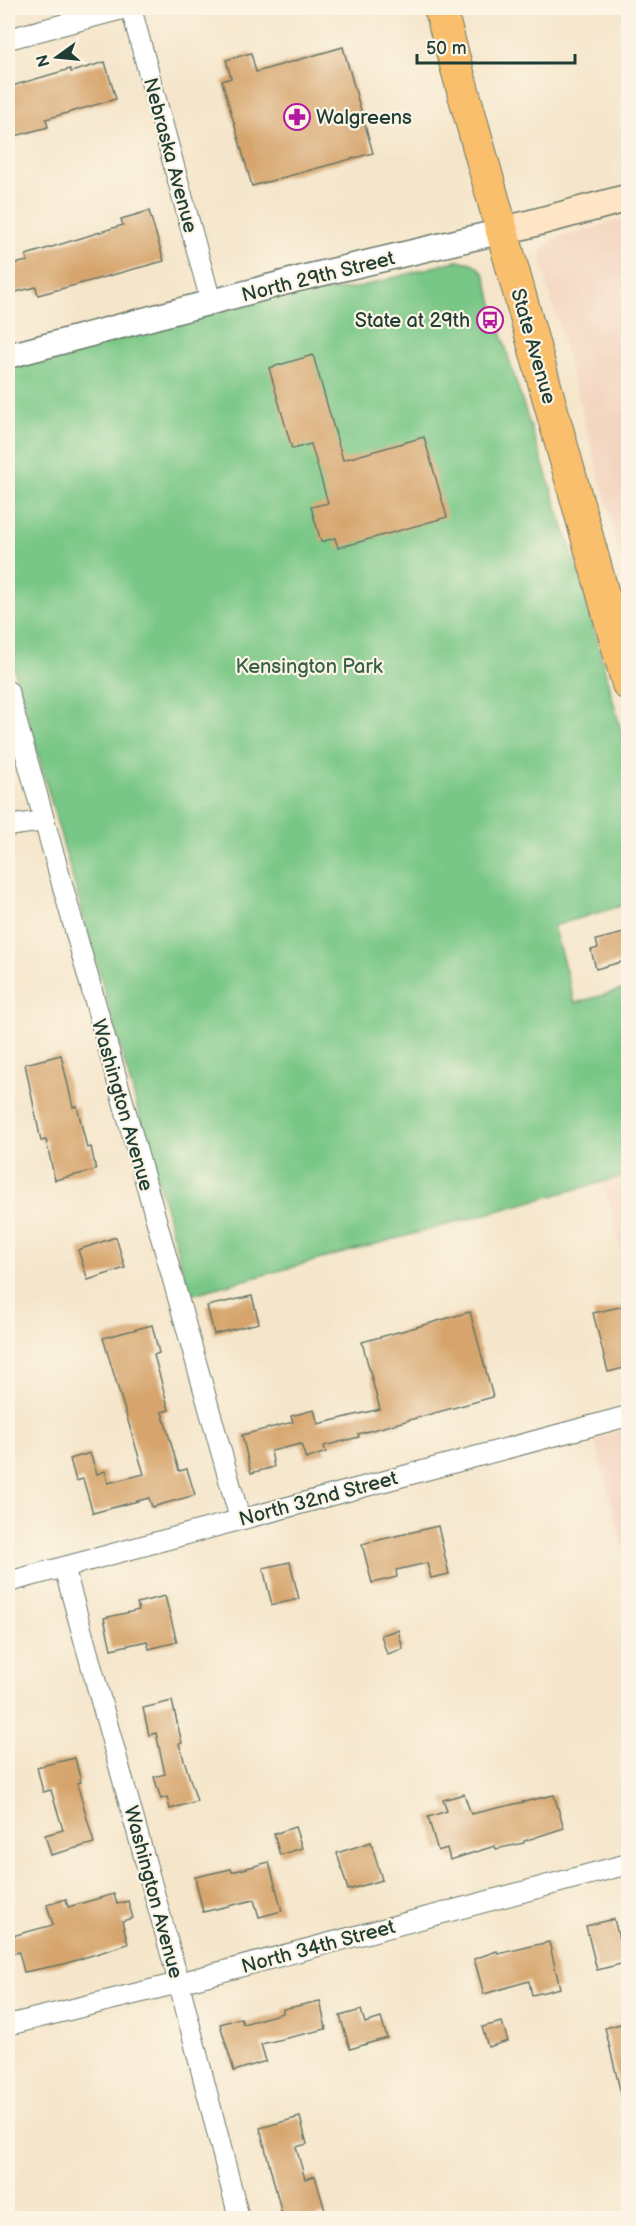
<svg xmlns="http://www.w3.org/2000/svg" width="636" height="2226" viewBox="0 0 636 2226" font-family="'Balsamiq Sans',sans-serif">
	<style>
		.built { fill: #f3d4bf }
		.green { fill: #79c786; stroke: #4c825d; stroke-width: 1.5 }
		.building { fill: #d6a46c }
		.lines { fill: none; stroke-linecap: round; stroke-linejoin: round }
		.minor-casing { stroke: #6a7869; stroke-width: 22 }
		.tertiary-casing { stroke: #6a7869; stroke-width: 27 }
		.secondary-casing { stroke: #6a7869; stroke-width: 30 }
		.primary-casing { stroke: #6a7869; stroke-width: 34 }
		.minor { stroke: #fff; stroke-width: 20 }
		.tertiary { stroke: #fff; stroke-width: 24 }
		.secondary { stroke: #fde5c5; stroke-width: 27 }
		.primary { stroke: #f9bf6d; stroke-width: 32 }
		.labels { text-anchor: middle; stroke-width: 4.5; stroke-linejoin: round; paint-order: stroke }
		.poi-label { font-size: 20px; fill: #1f3d34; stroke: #fcf5e5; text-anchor: start }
		.street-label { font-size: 20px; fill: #1f3d34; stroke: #fcf5e5 }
		.park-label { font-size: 20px; fill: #366048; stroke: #fcf5e5 }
	</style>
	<rect width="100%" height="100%" fill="#fcf5e5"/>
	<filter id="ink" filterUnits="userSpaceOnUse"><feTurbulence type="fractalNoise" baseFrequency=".0167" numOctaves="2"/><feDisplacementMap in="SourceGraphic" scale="12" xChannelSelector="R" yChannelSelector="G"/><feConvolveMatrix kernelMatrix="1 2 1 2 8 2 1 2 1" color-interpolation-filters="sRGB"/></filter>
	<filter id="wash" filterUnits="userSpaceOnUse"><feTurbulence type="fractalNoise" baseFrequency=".008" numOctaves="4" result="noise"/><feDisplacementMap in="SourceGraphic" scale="24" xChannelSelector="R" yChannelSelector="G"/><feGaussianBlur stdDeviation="1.35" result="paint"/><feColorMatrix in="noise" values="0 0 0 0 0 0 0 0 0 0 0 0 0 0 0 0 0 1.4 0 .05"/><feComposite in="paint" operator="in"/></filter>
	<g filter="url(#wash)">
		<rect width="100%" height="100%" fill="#f5e6cb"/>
		<g class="built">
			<path d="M 628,218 L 628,582 L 541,261 L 542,248 L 554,239 Z"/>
			<path d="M 628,1175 L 628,1276 L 603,1182 Z"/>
			<path d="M 628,1429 L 628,1564 L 594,1438 Z"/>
		</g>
		<path class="green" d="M 455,261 C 470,261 477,263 485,276 L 513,373 L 581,580 L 628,757 L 628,904 L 553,926 L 575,1003 L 628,988 L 628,1175 L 190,1295 L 8,648 L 8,370 L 267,298 L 356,288 Z"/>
		<g id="blocks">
			<g class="building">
				<path d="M 343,47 L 373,153 L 252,186 L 222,81 L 231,78 L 226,60 L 251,53 L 256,72 Z"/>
				<path d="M 105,62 L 116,99 L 46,119 L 48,127 L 8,138 L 8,87 L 70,69 L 71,72 Z"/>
				<path d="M 149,211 L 164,261 L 38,295 L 36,287 L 8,294 L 8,265 L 28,261 L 26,255 L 123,225 L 121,219 Z"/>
				<path d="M 313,355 L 343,460 L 424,437 L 447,517 L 338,548 L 335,538 L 321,542 L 311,507 L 328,503 L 311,444 L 292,449 L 269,368 Z"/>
				<path d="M 628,932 L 628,960 L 596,969 L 591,950 L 598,948 L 596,940 Z"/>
				<path d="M 61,1055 L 73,1107 L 77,1106 L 87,1148 L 91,1147 L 96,1170 L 55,1180 L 46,1140 L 41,1141 L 25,1064 Z"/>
				<path d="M 116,1237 L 125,1268 L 88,1280 L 78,1250 Z"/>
				<path d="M 252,1296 L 259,1323 L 214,1334 L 207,1306 Z"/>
				<path d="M 624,1306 L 628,1326 L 628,1367 L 608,1372 L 593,1313 Z"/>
				<path d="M 470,1312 L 493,1397 L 358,1434 L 359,1437 L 324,1446 L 326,1452 L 306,1459 L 301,1444 L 271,1451 L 274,1467 L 251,1473 L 242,1435 L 293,1422 L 291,1416 L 314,1410 L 318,1424 L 380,1409 L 362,1342 Z"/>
				<path d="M 152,1325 L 159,1353 L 154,1355 L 169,1410 L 162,1412 L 179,1471 L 187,1469 L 195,1495 L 152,1507 L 149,1498 L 93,1513 L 83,1479 L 76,1481 L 70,1459 L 90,1453 L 97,1474 L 105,1471 L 108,1483 L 144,1474 L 103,1338 Z"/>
				<path d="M 438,1526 L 449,1574 L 431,1578 L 427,1563 L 396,1570 L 397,1577 L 372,1583 L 362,1544 Z"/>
				<path d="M 290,1562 L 299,1599 L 272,1605 L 263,1568 Z"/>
				<path d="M 165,1596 L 177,1642 L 149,1649 L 147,1641 L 111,1649 L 104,1618 L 139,1610 L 137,1603 Z"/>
				<path d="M 398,1630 L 403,1649 L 387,1654 L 381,1635 Z"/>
				<path d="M 172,1701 L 182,1743 L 179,1744 L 197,1801 L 170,1809 L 167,1797 L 161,1799 L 154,1777 L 165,1774 L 156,1733 L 149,1735 L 143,1708 Z"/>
				<path d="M 75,1758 L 81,1782 L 77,1783 L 94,1843 L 51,1855 L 45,1835 L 63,1830 L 51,1790 L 43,1792 L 37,1767 Z"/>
				<path d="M 464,1794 L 471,1814 L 554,1795 L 564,1828 L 524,1841 L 524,1843 L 496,1849 L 495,1846 L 450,1860 L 447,1848 L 438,1851 L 428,1817 L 447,1811 L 443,1800 Z"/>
				<path d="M 295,1827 L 302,1848 L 280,1855 L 274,1834 Z"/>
				<path d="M 371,1842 L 382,1880 L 348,1890 L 337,1853 Z"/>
				<path d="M 269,1862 L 282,1911 L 259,1917 L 254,1900 L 203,1912 L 195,1877 L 231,1869 L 232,1872 Z"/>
				<path d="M 114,1894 L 117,1904 L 128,1901 L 133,1918 L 122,1921 L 128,1944 L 64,1964 L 24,1972 L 19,1952 L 8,1955 L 8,1937 L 53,1925 L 47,1905 L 66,1899 L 68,1907 Z"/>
				<path d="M 614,1919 L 625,1963 L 597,1970 L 586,1926 Z"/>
				<path d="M 549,1942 L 560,1988 L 532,1995 L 529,1981 L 484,1994 L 474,1959 L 497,1951 L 498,1954 Z"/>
				<path d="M 320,2001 L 326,2029 L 261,2044 L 266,2061 L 234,2071 L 220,2024 L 241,2018 L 243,2024 L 283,2013 L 283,2009 Z"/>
				<path d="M 361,2010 L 365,2023 L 381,2018 L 387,2038 L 350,2049 L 340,2016 Z"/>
				<path d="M 502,2022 L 508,2041 L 488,2047 L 482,2027 Z"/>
				<path d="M 628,2022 L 628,2097 L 622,2098 L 605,2028 Z"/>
				<path d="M 300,2117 L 307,2144 L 296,2147 L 305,2179 L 315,2176 L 326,2214 L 311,2218 L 283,2218 L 260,2128 Z"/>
			</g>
		</g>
	</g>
	<g filter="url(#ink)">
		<use href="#blocks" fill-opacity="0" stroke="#6a7869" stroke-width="1.5"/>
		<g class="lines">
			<defs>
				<g id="minor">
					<path d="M 131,8 L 211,302"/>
					<path d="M 8,39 L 126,8"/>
					<path d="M 8,691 L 240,1519"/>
					<path d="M 8,826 L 43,821"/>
					<path d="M 64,1567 L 179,1983 L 239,2218"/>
					<path d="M 8,1582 L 628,1416"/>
					<path d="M 8,2025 L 179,1983 L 628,1864"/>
				</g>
				<path id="tertiary" d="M 8,356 L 302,278 L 503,231"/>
				<path id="secondary" d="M 503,231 L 628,198"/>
				<path id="primary" d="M 440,8 L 628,684"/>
			</defs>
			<use href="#minor" class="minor-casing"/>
			<use href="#tertiary" class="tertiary-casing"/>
			<use href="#secondary" class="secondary-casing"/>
			<use href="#primary" class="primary-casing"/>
			<use href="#minor" class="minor"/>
			<use href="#tertiary" class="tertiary"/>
			<use href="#secondary" class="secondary"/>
			<use href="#primary" class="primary"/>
		</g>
	</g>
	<defs>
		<symbol id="pharmacy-ring" viewBox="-11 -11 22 22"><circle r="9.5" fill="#fcf5e5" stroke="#b5179e" stroke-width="1.5"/><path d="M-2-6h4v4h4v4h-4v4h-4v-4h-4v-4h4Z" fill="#b5179e"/></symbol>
		<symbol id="bus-ring" viewBox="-11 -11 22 22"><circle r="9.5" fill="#fcf5e5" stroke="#b5179e" stroke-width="1.5"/><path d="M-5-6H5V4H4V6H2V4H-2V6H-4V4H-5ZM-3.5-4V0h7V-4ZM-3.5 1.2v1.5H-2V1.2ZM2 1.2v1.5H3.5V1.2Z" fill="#b5179e"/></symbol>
	</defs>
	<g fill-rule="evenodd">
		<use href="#pharmacy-ring" x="282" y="102" width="30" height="30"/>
		<use href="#bus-ring" x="475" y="305" width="30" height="30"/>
	</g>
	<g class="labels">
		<g class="poi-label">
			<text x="316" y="124">Walgreens</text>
			<text x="470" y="327" text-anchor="end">State at 29th</text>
		</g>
		<g class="street-label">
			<text transform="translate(171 155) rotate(75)" y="7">Nebraska Avenue</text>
			<text transform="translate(318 276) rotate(-14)" y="7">North 29th Street</text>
			<text transform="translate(534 346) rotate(74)" y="7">State Avenue</text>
			<text transform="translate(123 1105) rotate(74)" y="7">Washington Avenue</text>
			<text transform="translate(318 1498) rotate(-15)" y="7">North 32nd Street</text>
			<text transform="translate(154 1892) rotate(75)" y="7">Washington Avenue</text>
			<text transform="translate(318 1946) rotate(-15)" y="7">North 34th Street</text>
		</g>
		<g class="park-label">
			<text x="309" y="673">Kensington Park</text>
		</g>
	</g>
	<rect width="636" height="2226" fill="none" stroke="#fcf5e5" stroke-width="30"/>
	<g transform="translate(57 57) rotate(255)" stroke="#fcf5e5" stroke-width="4.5" paint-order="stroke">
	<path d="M0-4.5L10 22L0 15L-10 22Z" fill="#1f3d34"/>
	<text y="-9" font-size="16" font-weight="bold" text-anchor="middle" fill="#1f3d34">N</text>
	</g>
	<path d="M417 54v9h158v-9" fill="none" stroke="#1f3d34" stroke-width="3"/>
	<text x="426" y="54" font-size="18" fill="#1f3d34" stroke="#fcf5e5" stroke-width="4.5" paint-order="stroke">50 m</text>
</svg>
